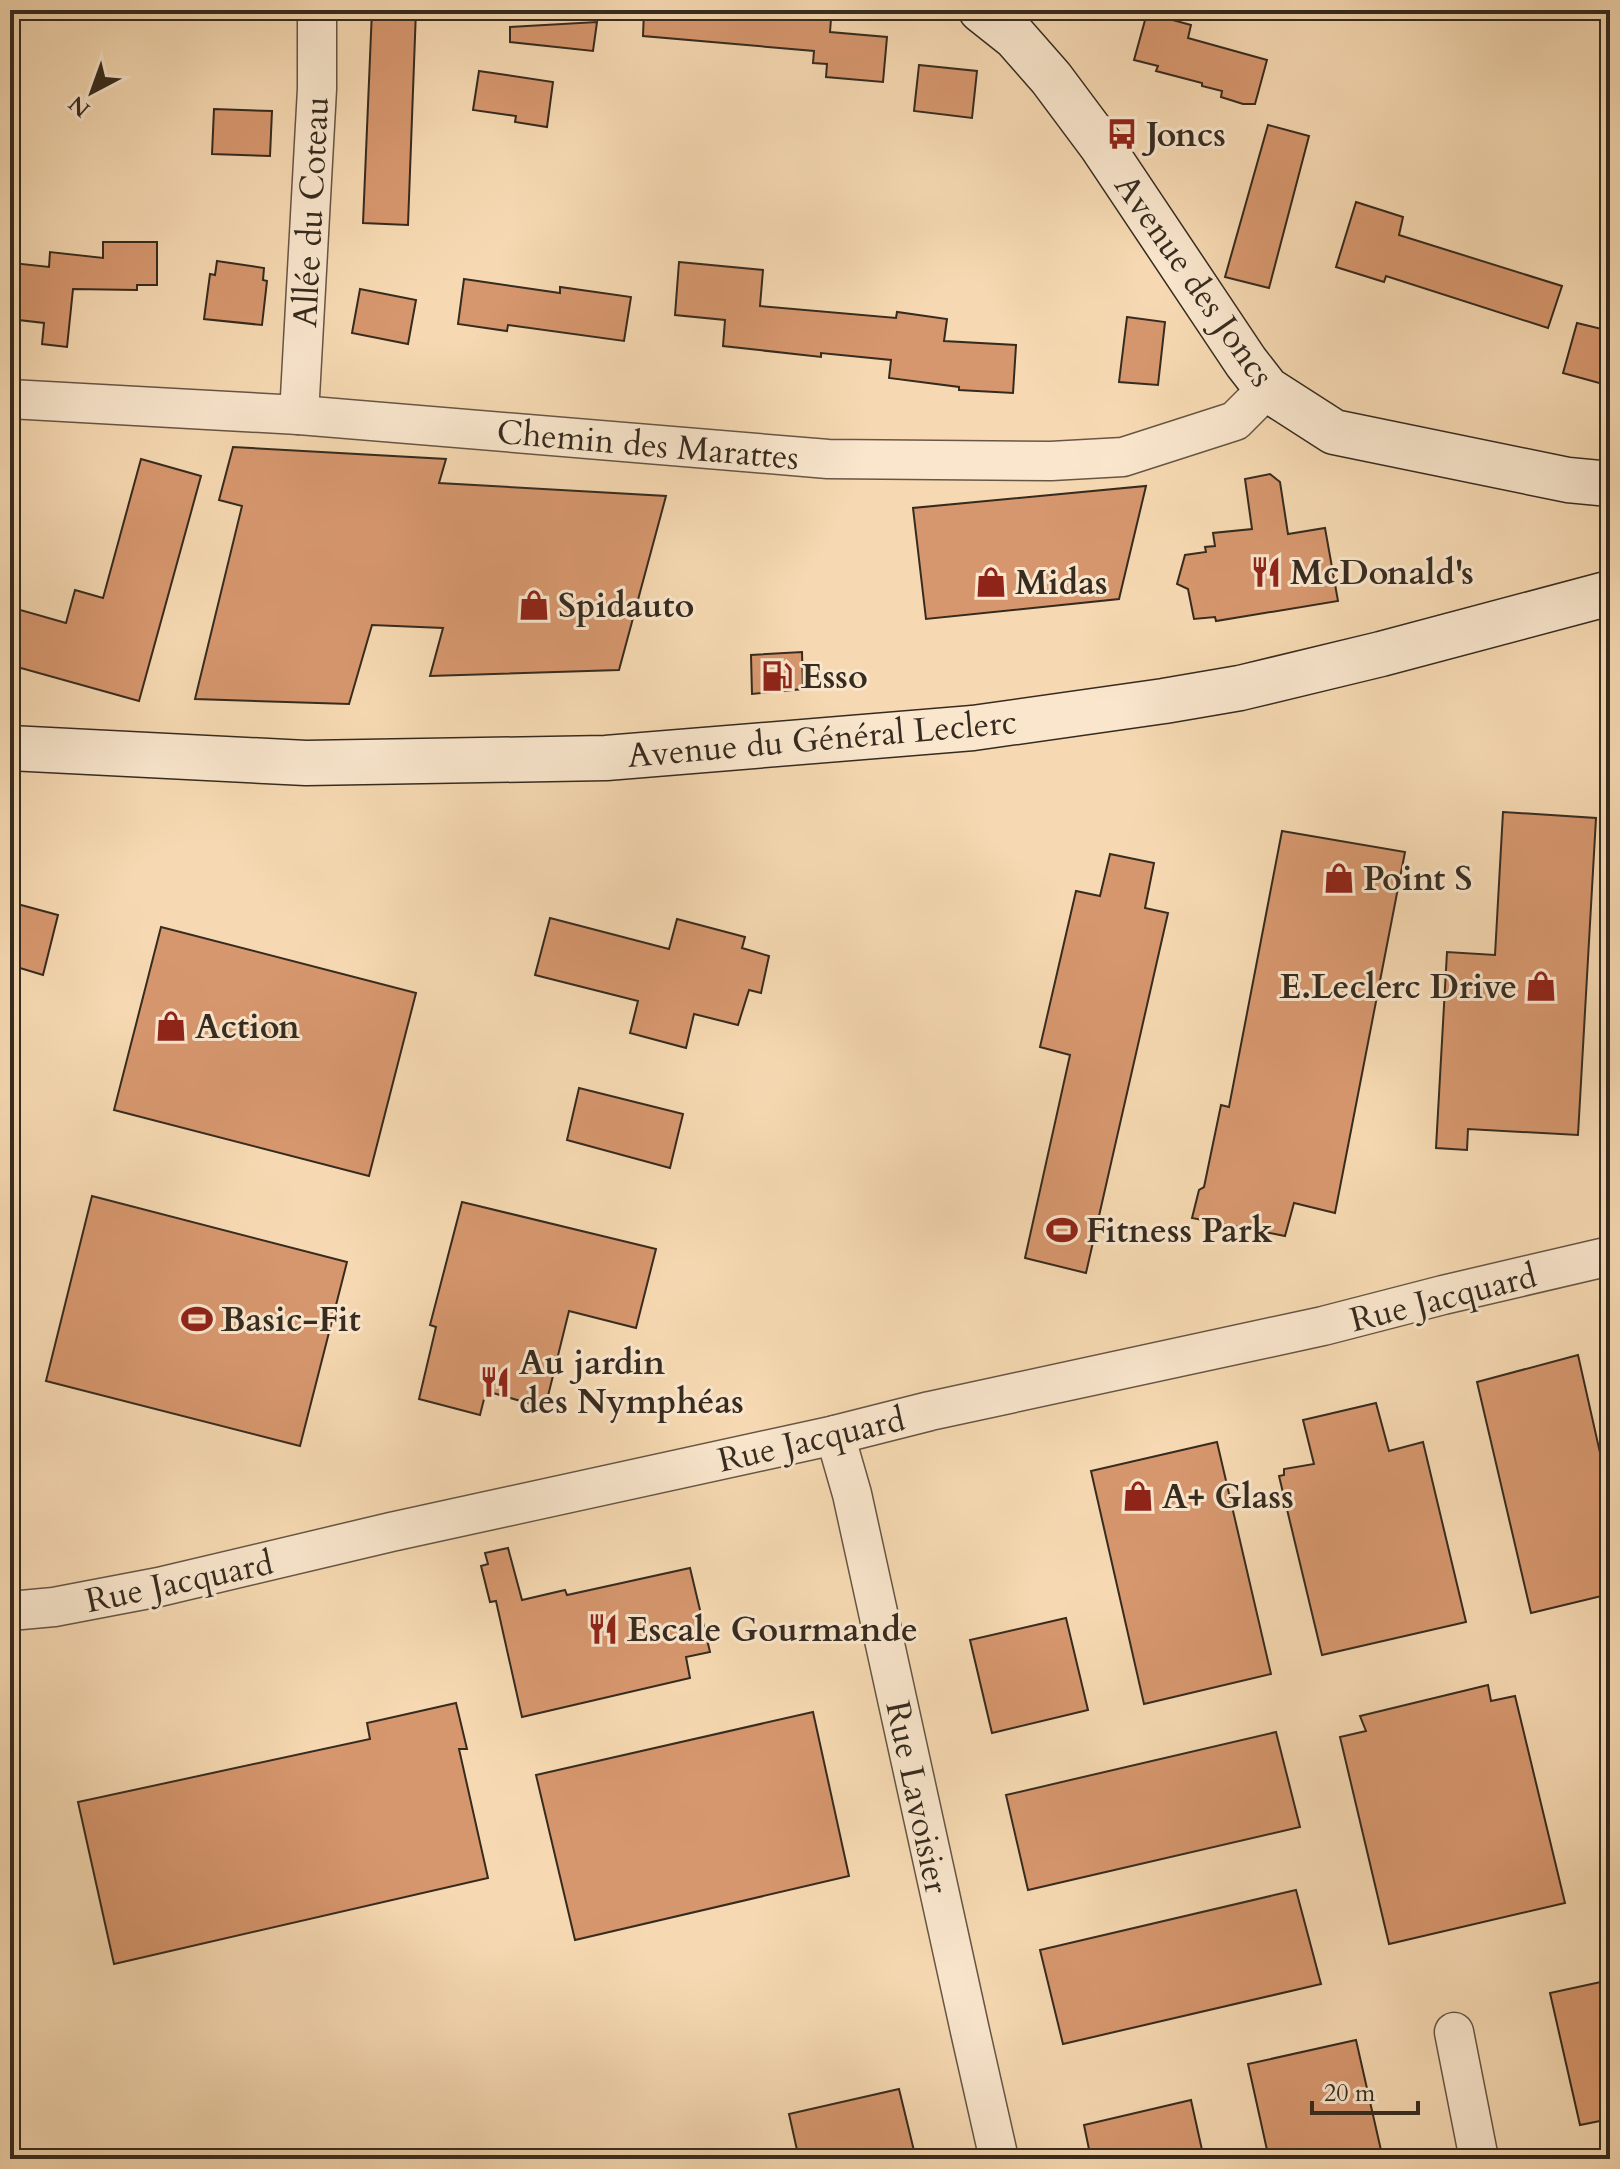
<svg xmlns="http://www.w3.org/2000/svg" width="1620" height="2169" viewBox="0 0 1620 2169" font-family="Cardo,serif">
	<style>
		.building { fill: #d7976e; stroke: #362b1f; stroke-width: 2 }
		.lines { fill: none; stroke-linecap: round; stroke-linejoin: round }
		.street-casing { stroke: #665644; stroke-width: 41 }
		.secondary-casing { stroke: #362b1f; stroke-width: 47 }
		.street { stroke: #f9e6cd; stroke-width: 38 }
		.secondary { stroke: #f9e6cd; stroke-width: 44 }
		.labels { text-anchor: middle; stroke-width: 6; stroke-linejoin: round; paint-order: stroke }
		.poi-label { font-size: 34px; font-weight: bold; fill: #362b1f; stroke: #f9e6cd; text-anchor: start }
		.street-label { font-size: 34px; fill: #362b1f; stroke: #f9e6cd }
	</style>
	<rect width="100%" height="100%" fill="#f6d9b2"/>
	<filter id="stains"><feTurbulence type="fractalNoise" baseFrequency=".0025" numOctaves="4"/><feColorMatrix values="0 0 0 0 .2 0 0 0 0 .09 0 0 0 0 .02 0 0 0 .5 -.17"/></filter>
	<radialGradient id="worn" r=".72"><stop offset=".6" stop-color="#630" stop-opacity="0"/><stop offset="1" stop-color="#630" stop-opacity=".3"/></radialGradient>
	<g class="building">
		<path d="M 372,10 L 416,10 L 408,225 L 363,223 Z"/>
		<path d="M 644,10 L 780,10 L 780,14 L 831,19 L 830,32 L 887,37 L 883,82 L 826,77 L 827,64 L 813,63 L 814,51 L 643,36 Z"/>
		<path d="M 1147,13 L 1191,25 L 1188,38 L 1267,60 L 1255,104 L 1243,104 L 1221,97 L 1222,91 L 1202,86 L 1202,83 L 1156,71 L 1158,66 L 1134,60 Z"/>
		<path d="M 597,22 L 593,51 L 510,42 L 510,27 Z"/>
		<path d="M 919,65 L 977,71 L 972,118 L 914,111 Z"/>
		<path d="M 479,71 L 553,82 L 547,127 L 515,122 L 516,116 L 473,110 Z"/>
		<path d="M 214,109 L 272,111 L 270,156 L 212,154 Z"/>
		<path d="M 1268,125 L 1309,136 L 1269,288 L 1225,277 Z"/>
		<path d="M 1356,202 L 1403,217 L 1399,235 L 1562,286 L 1548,328 L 1386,276 L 1384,282 L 1336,267 Z"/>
		<path d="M 103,242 L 157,242 L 157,285 L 137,285 L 137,290 L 73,289 L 67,347 L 42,344 L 44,323 L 10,319 L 10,288 L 13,263 L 49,267 L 50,252 L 103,258 Z"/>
		<path d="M 217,261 L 264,268 L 263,280 L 267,281 L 262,325 L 204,319 L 210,274 L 215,275 Z"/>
		<path d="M 679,262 L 763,270 L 760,306 L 896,318 L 897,312 L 947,319 L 944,341 L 1016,345 L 1013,393 L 959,390 L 959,387 L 889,378 L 891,360 L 821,353 L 821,357 L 723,346 L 725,320 L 675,315 Z"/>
		<path d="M 464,279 L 560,293 L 560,287 L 631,297 L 624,341 L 508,325 L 507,331 L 458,324 Z"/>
		<path d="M 360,289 L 416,300 L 408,344 L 352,333 Z"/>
		<path d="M 1127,317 L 1165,322 L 1158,385 L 1119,382 Z"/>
		<path d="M 1577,323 L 1610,331 L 1610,386 L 1563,373 Z"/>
		<path d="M 233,447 L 446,459 L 439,483 L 666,496 L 619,670 L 430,676 L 443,628 L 372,625 L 349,704 L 195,699 L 242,506 L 219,500 Z"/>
		<path d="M 141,459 L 201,476 L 139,701 L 10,665 L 10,607 L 66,623 L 75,590 L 103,598 Z"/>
		<path d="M 1270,474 L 1280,482 L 1288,534 L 1325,528 L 1338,601 L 1216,621 L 1215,617 L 1194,619 L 1188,589 L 1177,584 L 1185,555 L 1206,552 L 1205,547 L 1215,546 L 1213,533 L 1252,529 L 1245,479 Z"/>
		<path d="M 1146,486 L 1119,599 L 926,619 L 913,508 Z"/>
		<path d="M 802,652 L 803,689 L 752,694 L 751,655 Z"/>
		<path d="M 1503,812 L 1596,818 L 1578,1135 L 1468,1129 L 1467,1150 L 1436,1148 L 1447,952 L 1495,955 Z"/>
		<path d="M 1282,831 L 1405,852 L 1335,1213 L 1294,1203 L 1285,1236 L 1192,1218 L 1199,1190 L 1204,1187 L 1221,1105 L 1229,1107 Z"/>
		<path d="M 1110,854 L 1154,863 L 1145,908 L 1168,913 L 1086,1273 L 1025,1258 L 1070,1055 L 1040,1047 L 1076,891 L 1100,896 Z"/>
		<path d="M 10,902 L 58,915 L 43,975 L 10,965 Z"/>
		<path d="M 550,918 L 669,949 L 677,919 L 745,937 L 742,948 L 769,956 L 761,993 L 749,990 L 738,1025 L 694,1014 L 686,1048 L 630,1033 L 638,1001 L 535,975 Z"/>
		<path d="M 161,927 L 416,993 L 369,1176 L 114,1110 Z"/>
		<path d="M 579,1088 L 683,1114 L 670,1168 L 567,1140 Z"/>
		<path d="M 92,1196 L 347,1262 L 300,1446 L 46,1381 Z"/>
		<path d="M 462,1202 L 656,1249 L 636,1328 L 569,1311 L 545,1408 L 486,1391 L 480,1415 L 419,1399 L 436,1327 L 430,1325 Z"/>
		<path d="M 1578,1355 L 1610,1497 L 1610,1594 L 1531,1613 L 1477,1382 Z"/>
		<path d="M 1376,1403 L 1389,1451 L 1423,1442 L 1466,1622 L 1322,1655 L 1279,1476 L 1284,1475 L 1284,1469 L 1314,1464 L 1303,1420 Z"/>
		<path d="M 1217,1442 L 1271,1674 L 1144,1704 L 1091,1471 Z"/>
		<path d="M 508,1548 L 522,1600 L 565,1590 L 567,1595 L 690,1568 L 710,1652 L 686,1657 L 690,1678 L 522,1717 L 496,1601 L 490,1602 L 481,1566 L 488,1564 L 485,1553 Z"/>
		<path d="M 1066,1618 L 1088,1710 L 992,1733 L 970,1640 Z"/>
		<path d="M 1488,1685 L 1491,1701 L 1515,1696 L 1565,1903 L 1389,1944 L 1340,1737 L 1366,1731 L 1360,1716 Z"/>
		<path d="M 456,1703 L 467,1749 L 459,1749 L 488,1878 L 114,1964 L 78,1802 L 370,1739 L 367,1723 Z"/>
		<path d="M 813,1712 L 849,1876 L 575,1940 L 536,1775 Z"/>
		<path d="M 1276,1732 L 1300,1827 L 1028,1890 L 1006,1795 Z"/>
		<path d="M 1296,1890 L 1321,1984 L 1063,2044 L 1040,1950 Z"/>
		<path d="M 1610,1980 L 1610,2119 L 1580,2125 L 1550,1993 Z"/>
		<path d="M 1356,2040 L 1383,2159 L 1269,2159 L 1248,2064 Z"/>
		<path d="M 899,2089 L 916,2159 L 799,2159 L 789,2114 Z"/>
		<path d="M 1191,2100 L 1204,2159 L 1091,2159 L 1084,2125 Z"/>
	</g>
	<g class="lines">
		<defs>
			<g id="street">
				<path d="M 10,399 L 299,415 L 828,459 L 1051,461 L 1123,457 L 1235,421 L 1267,389"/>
				<path d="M 299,415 L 317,89 L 317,10"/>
				<path d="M 835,1435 L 852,1494 L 970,2031 L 999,2159"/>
				<path d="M 10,1611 L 54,1607 L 159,1587 L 391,1532 L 835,1435 L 930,1411 L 1323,1326 L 1443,1295 L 1610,1256"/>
				<path d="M 1454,2032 L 1479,2159"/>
			</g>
			<g id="secondary">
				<path d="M 981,10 L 1015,37 L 1051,78 L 1101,145 L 1246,362 L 1267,389 L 1334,432 L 1568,480 L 1610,484"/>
				<path d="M 10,748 L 306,763 L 606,758 L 973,728 L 1164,701 L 1240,688 L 1381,654 L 1610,593"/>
			</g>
		</defs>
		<use href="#street" class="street-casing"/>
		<use href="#secondary" class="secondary-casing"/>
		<use href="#street" class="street"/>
		<use href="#secondary" class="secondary"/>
	</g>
	<defs>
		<symbol id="bus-bare" viewBox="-9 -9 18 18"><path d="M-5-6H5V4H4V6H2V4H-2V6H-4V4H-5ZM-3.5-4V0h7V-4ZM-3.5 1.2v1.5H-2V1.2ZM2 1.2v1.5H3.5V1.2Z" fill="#8f2418" stroke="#f9e6cd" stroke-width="2.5" paint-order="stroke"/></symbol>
		<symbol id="restaurant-bare" viewBox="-9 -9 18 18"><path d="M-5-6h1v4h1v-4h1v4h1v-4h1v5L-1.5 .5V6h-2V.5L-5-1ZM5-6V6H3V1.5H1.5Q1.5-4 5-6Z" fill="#8f2418" stroke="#f9e6cd" stroke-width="2.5" paint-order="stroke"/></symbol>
		<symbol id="shop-bare" viewBox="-9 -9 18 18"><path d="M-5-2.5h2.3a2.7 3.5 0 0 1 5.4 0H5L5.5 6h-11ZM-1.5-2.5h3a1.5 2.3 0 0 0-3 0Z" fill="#8f2418" stroke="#f9e6cd" stroke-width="2.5" paint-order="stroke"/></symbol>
		<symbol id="fuel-bare" viewBox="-9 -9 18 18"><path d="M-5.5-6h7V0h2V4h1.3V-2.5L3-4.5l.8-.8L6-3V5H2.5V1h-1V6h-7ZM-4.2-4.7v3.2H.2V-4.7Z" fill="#8f2418" stroke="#f9e6cd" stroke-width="2.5" paint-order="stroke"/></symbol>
		<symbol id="stadium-bare" viewBox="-9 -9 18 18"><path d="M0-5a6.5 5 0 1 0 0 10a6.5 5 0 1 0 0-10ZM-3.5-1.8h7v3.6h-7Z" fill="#8f2418" stroke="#f9e6cd" stroke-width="2.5" paint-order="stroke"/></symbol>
	</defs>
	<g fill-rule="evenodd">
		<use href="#bus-bare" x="1100" y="112" width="44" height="44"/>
		<use href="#restaurant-bare" x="1244" y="550" width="44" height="44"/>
		<use href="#shop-bare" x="969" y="560" width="44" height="44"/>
		<use href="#shop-bare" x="512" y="583" width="44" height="44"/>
		<use href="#fuel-bare" x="755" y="654" width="44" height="44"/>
		<use href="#shop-bare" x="1317" y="856" width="44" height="44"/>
		<use href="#shop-bare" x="1519" y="964" width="44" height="44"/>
		<use href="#shop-bare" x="149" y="1004" width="44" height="44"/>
		<use href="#stadium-bare" x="1040" y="1208" width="44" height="44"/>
		<use href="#stadium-bare" x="175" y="1297" width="44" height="44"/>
		<use href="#restaurant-bare" x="473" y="1360" width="44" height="44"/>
		<use href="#shop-bare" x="1116" y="1474" width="44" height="44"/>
		<use href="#restaurant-bare" x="581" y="1607" width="44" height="44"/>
	</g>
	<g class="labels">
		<g class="poi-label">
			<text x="1146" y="146">Joncs</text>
			<text x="1290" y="584">McDonald's</text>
			<text x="1015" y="594">Midas</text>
			<text x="558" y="617">Spidauto</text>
			<text x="801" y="688">Esso</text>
			<text x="1363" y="890">Point S</text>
			<text x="1517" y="998" text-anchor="end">E.Leclerc Drive</text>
			<text x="195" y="1038">Action</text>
			<text x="1086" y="1242">Fitness Park</text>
			<text x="221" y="1331">Basic-Fit</text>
			<text x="519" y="1374">Au jardin<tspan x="519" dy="39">des Nymphéas</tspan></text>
			<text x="1162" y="1508">A+ Glass</text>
			<text x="627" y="1641">Escale Gourmande</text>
		</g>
		<g class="street-label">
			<text transform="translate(310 212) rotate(-87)" y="12">Allée du Coteau</text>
			<text transform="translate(1195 280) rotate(55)" y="12">Avenue des Joncs</text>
			<text transform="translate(648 444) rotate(5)" y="12">Chemin des Marattes</text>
			<text transform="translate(822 738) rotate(-5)" y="12">Avenue du Général Leclerc</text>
			<text transform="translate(1443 1297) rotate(-14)" y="12">Rue Jacquard</text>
			<text transform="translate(811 1439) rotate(-13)" y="12">Rue Jacquard</text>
			<text transform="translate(179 1581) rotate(-12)" y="12">Rue Jacquard</text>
			<text transform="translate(918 1797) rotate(78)" y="12">Rue Lavoisier</text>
		</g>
	</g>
	<rect width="1620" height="2169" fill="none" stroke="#f6d9b2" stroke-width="40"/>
	<rect x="12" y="12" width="1596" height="2145" fill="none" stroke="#362b1f" stroke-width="4"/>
	<rect x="20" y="20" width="1580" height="2129" fill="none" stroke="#362b1f" stroke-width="2"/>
	<g transform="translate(92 92) rotate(221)" stroke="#f9e6cd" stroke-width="6" paint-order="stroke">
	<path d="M0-6L14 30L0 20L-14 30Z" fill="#362b1f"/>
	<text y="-12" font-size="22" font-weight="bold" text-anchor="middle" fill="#362b1f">N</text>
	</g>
	<path d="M1312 2101v12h106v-12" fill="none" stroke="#362b1f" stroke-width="4"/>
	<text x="1324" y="2101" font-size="24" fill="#362b1f" stroke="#f9e6cd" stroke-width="6" paint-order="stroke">20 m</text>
	<rect width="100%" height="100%" filter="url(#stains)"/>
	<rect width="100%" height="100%" fill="url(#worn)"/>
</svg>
